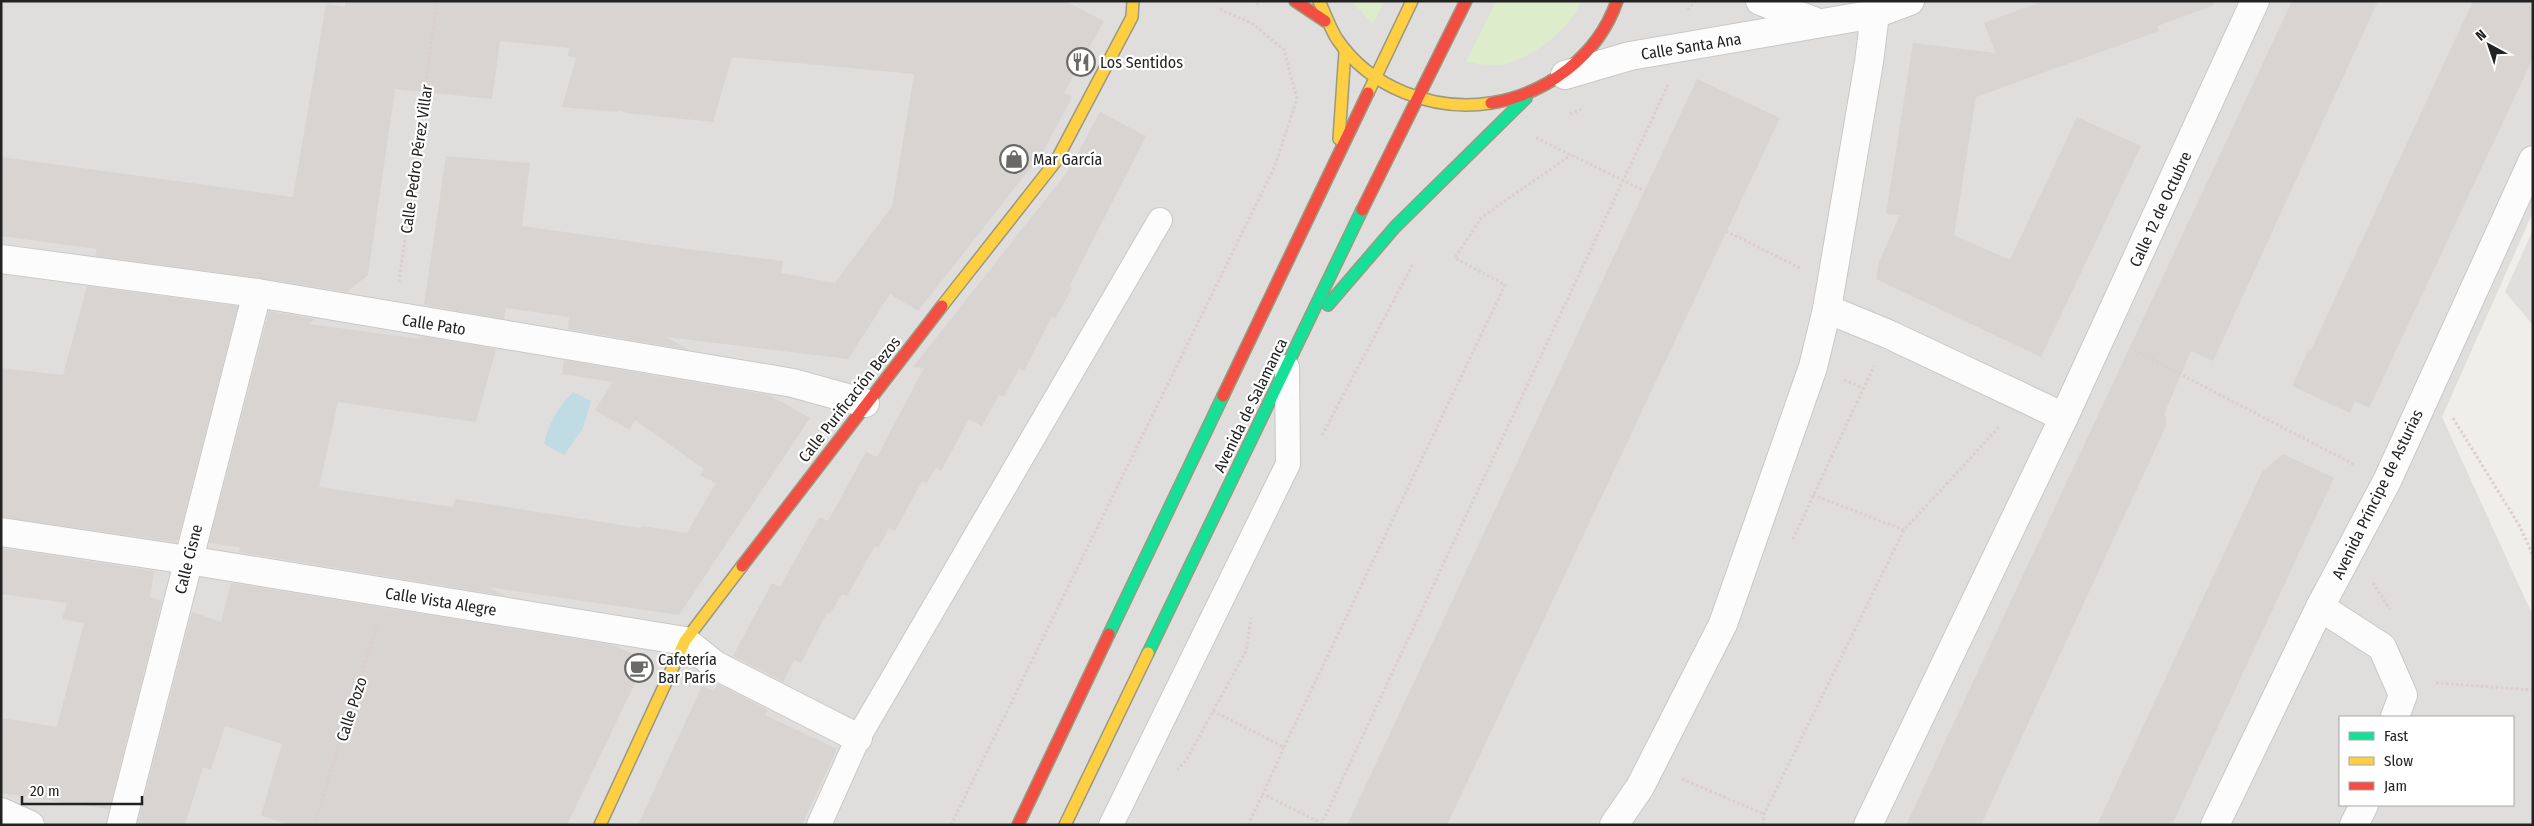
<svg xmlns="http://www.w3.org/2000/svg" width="2534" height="826" viewBox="0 0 2534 826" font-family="'Fira Sans Condensed',sans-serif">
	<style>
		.residential { fill: #dfdedc; fill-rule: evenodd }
		.grass { fill: #ddeccb }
		.parking { fill: #e0dfde }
		.water { fill: #bfdbe3 }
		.building { fill: #d7d4d2 }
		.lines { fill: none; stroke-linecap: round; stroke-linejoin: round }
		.lane-casing { stroke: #c9c8c7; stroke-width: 26 }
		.street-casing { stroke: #c9c8c7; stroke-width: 30 }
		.fast-casing { stroke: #999a82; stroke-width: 14 }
		.slow-casing { stroke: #999a82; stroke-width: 14 }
		.jam-casing { stroke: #999a82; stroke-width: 14 }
		.path { stroke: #dccecd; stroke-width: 3; stroke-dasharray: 2.5 2.5; stroke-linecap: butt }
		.lane { stroke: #fdfcfc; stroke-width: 24 }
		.street { stroke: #fdfcfc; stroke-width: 28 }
		.fast { stroke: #16e098; stroke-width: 11 }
		.slow { stroke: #ffcf43; stroke-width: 11 }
		.jam { stroke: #f24e42; stroke-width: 11 }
		.labels { text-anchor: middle; stroke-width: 4.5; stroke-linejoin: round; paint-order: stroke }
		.street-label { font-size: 16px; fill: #222; stroke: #fff }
		.poi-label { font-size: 16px; fill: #222; stroke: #fff; text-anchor: start }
	</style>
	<rect width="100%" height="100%" fill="#f0eeeb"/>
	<path class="residential" d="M 1,1 L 2533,1 L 2533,212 L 2442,417 L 2533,616 L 2533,825 L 1,825 ZM 2340,717 L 2513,717 L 2513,805 L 2340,805 Z"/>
	<g class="grass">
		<path d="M 1351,1 L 1384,1 L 1373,24 Z"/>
		<path d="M 1496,1 L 1581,1 C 1572,29 1526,63 1498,65 C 1488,66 1476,63 1466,62 Z"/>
	</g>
	<path class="parking" d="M 2533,230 L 2533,325 L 2505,292 Z"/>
	<path class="water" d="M 573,392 L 591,401 L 583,428 L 564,455 L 544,444 C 549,423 558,407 573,392 Z"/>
	<g class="building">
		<path d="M 345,1 L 1065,1 L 1104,21 L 1064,93 L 1072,97 L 1043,152 L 918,311 L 890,294 L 848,359 L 666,337 L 689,350 L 568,329 L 569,317 L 506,308 L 504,319 L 424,305 L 446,156 L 530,163 L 522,226 L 656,245 L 783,261 L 781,273 L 835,283 L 892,206 L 914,74 L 732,57 L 713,122 L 627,113 L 618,110 L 617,112 L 562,107 L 576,58 L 568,56 L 569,48 L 500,41 L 492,99 L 395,89 L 368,275 L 347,292 L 259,278 L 95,256 L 97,249 L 1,236 L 1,157 L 293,197 L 326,4 L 345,7 Z"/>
		<path d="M 2043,1 L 2213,1 L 2214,5 L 2157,26 L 2159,31 L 1976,97 L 1954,235 L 2010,260 L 2077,117 L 2141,146 L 2041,357 L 1876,279 L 1879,262 L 1900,215 L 1886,214 L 1913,43 L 1996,53 L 1984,23 Z"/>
		<path d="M 2292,1 L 2378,1 L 2213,361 L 2191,351 L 2165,412 L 2166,426 L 1981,825 L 1906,825 Z"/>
		<path d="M 2473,1 L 2533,1 L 2533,58 L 2369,408 L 2355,401 L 2350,413 L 2292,386 L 2309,349 L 2311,350 Z"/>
		<path d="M 1697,79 L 1780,118 L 1447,825 L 1347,825 Z"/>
		<path d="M 1100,112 L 1146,136 L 1069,287 L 1072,288 L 1056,318 L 1052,316 L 1024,371 L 1019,368 L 1004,397 L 999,395 L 982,426 L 969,419 L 941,471 L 936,467 L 927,483 L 922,481 L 895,531 L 889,528 L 878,548 L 875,546 L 847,596 L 842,594 L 830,614 L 827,613 L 801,663 L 794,660 L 783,682 L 733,656 L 772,583 L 780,587 L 819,517 L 828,521 L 866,452 L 877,457 L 924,368 L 913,367 L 1068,171 Z"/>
		<path d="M 87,286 L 238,306 L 178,539 L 175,542 L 1,517 L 1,368 L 63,375 Z"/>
		<path d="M 269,311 L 315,319 L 309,324 L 419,339 L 420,336 L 496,349 L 476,422 L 338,402 L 319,487 L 453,507 L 455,499 L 640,528 L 642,526 L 687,533 L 716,483 L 700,475 L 704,469 L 635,420 L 629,430 L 595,410 L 613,382 L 562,374 L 564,360 L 769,395 L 810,418 L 679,615 L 488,587 L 506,596 L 239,552 L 240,547 L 209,543 Z"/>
		<path d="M 2283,454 L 2334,478 L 2172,825 L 2097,825 L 2262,472 Z"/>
		<path d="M 1,548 L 154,571 L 150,597 L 162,601 L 109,809 L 1,793 L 1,718 L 57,727 L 84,623 L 62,619 L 67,603 L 1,594 Z"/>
		<path d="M 231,583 L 613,645 L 646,660 L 567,825 L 288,825 L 261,815 L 282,744 L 225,726 L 211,770 L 203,767 L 185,825 L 137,825 L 192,612 L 221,622 Z"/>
		<path d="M 718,684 L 768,710 L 765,715 L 837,749 L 802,825 L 638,825 L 702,686 L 714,691 Z"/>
	</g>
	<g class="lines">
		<defs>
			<g id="lane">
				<path d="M 819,825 L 858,738 L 1160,220"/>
				<path d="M 1111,825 L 1288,464 L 1287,367"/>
			</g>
			<g id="street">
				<path d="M 1760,1 L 1819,23"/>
				<path d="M 1565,75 L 1630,56 L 1875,14 L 1910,1"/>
				<path d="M 1,259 L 257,293 L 793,383 L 865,403"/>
				<path d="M 1827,309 L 1888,334 L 2064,417"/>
				<path d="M 1,532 L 188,560 L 685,641 L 715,665 L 858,738"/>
				<path d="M 2320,607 L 2382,647 L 2403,695 L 2395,717"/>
				<path d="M 1,812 L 30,825"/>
				<path d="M 121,825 L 257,293"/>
				<path d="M 1614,825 L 1640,787 L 1723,624 L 1813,367 L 1827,309 L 1869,62 L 1875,14"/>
				<path d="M 1868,825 L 2064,417 L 2255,1"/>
				<path d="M 2215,825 L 2320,607 L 2387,481 L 2533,160"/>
				<path d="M 2354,825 L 2364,805"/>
			</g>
			<g id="fast">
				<path d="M 1328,305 L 1395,227 L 1526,98"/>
				<path d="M 1109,634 L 1223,396"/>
				<path d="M 1148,653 L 1362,210"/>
			</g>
			<g id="slow">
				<path d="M 1319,1 C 1325,13 1330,28 1337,39 C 1370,88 1434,112 1491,103"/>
				<path d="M 1368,93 L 1412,1"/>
				<path d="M 1339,139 L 1345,51"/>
				<path d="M 942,306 L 1056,161 L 1132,17 L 1133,1"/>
				<path d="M 600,825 L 685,641 L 742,566"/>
				<path d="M 1065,825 L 1148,653"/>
			</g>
			<g id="jam">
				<path d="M 1295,1 L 1325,21"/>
				<path d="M 1491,103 C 1547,94 1598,56 1617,1"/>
				<path d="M 1362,210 L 1466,1"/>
				<path d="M 1223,396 L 1368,93"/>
				<path d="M 742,566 L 942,306"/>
				<path d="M 1018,825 L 1109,634"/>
			</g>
		</defs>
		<use href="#lane" class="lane-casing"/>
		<use href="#street" class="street-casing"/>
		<use href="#fast" class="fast-casing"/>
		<use href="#slow" class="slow-casing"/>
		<use href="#jam" class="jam-casing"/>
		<g class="path">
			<path d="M 1252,1 L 1261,5"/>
			<path d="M 1688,10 L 1695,1"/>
			<path d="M 1570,114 L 1582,109"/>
			<path d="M 1536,138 L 1645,191"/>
			<path d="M 1726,231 L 1800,268"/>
			<path d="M 399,282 L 437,1"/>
			<path d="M 2134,350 L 2355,465"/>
			<path d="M 1844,380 L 1863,388"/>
			<path d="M 2453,418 L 2519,525 L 2533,555"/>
			<path d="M 1322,435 L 1413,264"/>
			<path d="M 1813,495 L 1904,530"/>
			<path d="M 1793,539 L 1874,366"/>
			<path d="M 2373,583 L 2390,609"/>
			<path d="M 2436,683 L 2533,690"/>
			<path d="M 1213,711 L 1284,747 L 1263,794 L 1325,825"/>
			<path d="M 1284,747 L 1505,285 L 1455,258 L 1482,217 L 1571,155"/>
			<path d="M 1177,770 L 1187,759 L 1246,651 L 1251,618"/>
			<path d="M 1682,779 L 1764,814"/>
			<path d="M 314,825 L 377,625"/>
			<path d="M 951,825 L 1275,166 L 1297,99 L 1284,50 L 1253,24 L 1217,8"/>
			<path d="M 1248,825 L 1263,794"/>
			<path d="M 1321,825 L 1668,85"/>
			<path d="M 1763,825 L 1764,814 L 1904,530 L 2000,426"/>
		</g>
		<use href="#lane" class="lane"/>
		<use href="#street" class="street"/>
		<use href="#fast" class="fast"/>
		<use href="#slow" class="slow"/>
		<use href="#jam" class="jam"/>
	</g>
	<defs>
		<symbol id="restaurant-ring" viewBox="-11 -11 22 22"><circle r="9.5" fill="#fff" stroke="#6a6968" stroke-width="1.5"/><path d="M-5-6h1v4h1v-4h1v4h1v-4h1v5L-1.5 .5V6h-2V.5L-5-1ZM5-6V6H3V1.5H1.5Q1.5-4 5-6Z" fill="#6a6968"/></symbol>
		<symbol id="shop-ring" viewBox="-11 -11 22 22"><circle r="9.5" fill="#fff" stroke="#6a6968" stroke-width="1.5"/><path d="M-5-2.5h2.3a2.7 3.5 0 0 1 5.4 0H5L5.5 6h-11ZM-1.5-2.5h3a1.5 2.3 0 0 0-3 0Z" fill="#6a6968"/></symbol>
		<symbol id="cafe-ring" viewBox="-11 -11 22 22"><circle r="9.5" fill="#fff" stroke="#6a6968" stroke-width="1.5"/><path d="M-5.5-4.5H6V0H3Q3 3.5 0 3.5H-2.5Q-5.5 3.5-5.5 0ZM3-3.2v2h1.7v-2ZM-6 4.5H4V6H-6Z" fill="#6a6968"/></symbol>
	</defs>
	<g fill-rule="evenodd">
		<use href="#restaurant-ring" x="1065" y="46" width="32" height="32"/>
		<use href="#shop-ring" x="998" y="143" width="32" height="32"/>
		<use href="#cafe-ring" x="623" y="652" width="32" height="32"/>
	</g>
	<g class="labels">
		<g class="street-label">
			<text transform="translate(1691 46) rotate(-9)" y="6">Calle Santa Ana</text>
			<text transform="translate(416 159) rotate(-82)" y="6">Calle Pedro Pérez Villar</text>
			<text transform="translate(2160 209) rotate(-65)" y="6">Calle 12 de Octubre</text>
			<text transform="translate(434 324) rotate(9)" y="6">Calle Pato</text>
			<text transform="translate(849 399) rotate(-52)" y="6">Calle Purificación Bezos</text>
			<text transform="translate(1250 405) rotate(-64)" y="6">Avenida de Salamanca</text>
			<text transform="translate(2377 494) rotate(-64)" y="6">Avenida Príncipe de Asturias</text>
			<text transform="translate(188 559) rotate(-76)" y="6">Calle Cisne</text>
			<text transform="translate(441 601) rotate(9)" y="6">Calle Vista Alegre</text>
			<text transform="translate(351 709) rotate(-72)" y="6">Calle Pozo</text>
		</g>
		<g class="poi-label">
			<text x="1100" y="68">Los Sentidos</text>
			<text x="1033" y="165">Mar García</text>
			<text x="658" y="665">Cafetería<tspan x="658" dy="18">Bar París</tspan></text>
		</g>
	</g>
	<rect width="2534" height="826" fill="none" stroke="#222222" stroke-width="5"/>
	<rect x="2339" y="716" width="175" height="90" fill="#ffffff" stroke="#a7a7a7"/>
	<rect x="2349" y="732" width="25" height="8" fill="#16e098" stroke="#a7a7a7"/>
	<text x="2384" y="741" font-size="15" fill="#222222">Fast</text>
	<rect x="2349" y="757" width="25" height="8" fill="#ffcf43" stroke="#a7a7a7"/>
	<text x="2384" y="766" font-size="15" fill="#222222">Slow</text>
	<rect x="2349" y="782" width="25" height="8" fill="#f24e42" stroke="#a7a7a7"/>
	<text x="2384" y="791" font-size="15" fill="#222222">Jam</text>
	<g transform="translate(2489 45) rotate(320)" stroke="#ffffff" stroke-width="4" paint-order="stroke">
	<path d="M0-4L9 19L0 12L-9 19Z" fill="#222222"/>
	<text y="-8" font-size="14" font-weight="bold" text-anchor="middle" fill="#222222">N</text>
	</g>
	<path d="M22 796v8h120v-8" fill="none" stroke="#222222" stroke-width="2.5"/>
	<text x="30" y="796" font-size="15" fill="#222222" stroke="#ffffff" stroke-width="4" paint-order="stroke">20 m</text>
</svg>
